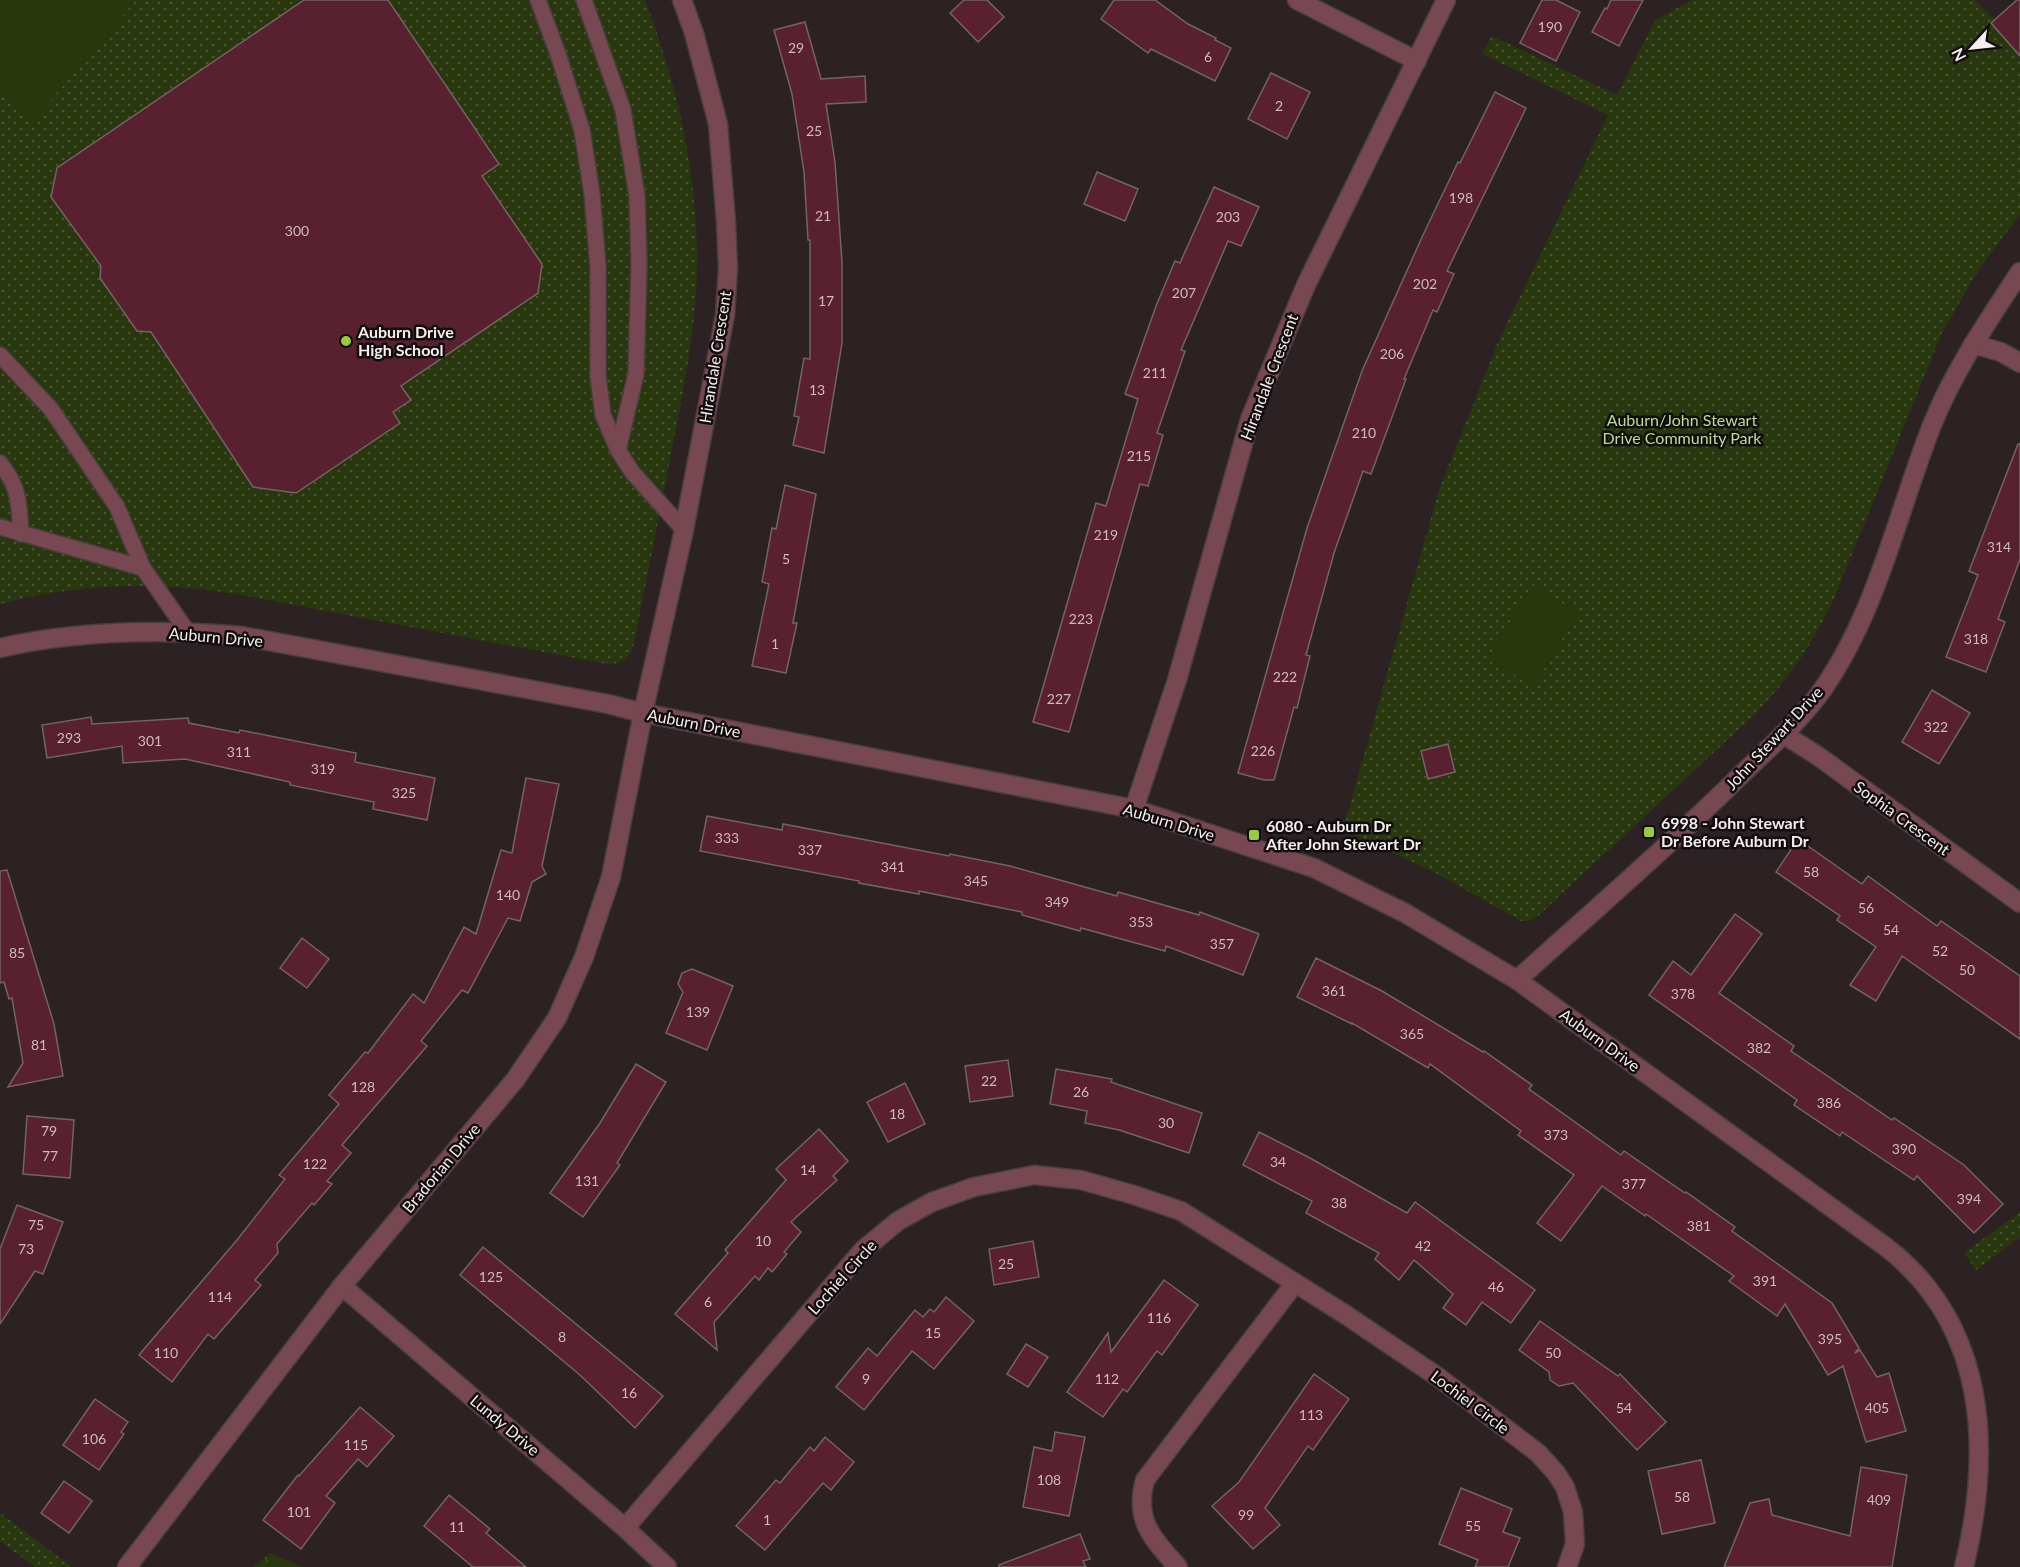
<svg xmlns="http://www.w3.org/2000/svg" width="2020" height="1567" viewBox="0 0 2020 1567" font-family="Lato,sans-serif">
	<style>
		.forest { fill: url(#forest-crowns) }
		.park { fill: url(#park-dots) }
		.pitch { fill: #28370e }
		.building { fill: #59212f; stroke: #726366; stroke-width: 1.5 }
		.lines { fill: none; stroke-linecap: round; stroke-linejoin: round }
		.service-casing { stroke: #483e3f; stroke-width: 18 }
		.minor-casing { stroke: #483e3f; stroke-width: 21 }
		.service { stroke: #774851; stroke-width: 15 }
		.minor { stroke: #774851; stroke-width: 18 }
		.poi-dot { fill: #98cb38; stroke: #110c0d; stroke-width: 2 }
		.labels { text-anchor: middle; stroke-width: 5; stroke-linejoin: round; paint-order: stroke }
		.number-label { font-size: 14px; fill: #cebabe }
		.poi-label { font-size: 16px; font-weight: bold; fill: #f5edee; stroke: #110c0d; text-anchor: start }
		.street-label { font-size: 16px; fill: #f5edee; stroke: #110c0d }
		.park-label { font-size: 16px; fill: #bbdd8c; stroke: #110c0d }
	</style>
	<defs>
		<pattern id="forest-crowns" width="20" height="18" patternUnits="userSpaceOnUse" patternTransform="scale(1.5)"><rect width="20" height="18" fill="#28370e"/><path d="M2 6a3 3 0 1 1 6 0M12 15a3 3 0 1 1 6 0" fill="none" stroke="#485431"/></pattern>
		<pattern id="park-dots" width="8" height="8" patternUnits="userSpaceOnUse" patternTransform="scale(1.5)"><rect width="8" height="8" fill="#28370e"/><path d="M2 2h.1M6 6h.1" fill="none" stroke="#485431" stroke-width="1.8" stroke-linecap="round"/></pattern>
	</defs>
	<rect width="100%" height="100%" fill="#2c2123"/>
	<path class="forest" d="M 270,1553 L 303,1567 L 253,1567 Z"/>
	<g class="park">
		<path d="M 0,0 L 645,0 C 675,78 694,159 697,243 C 699,317 684,388 670,459 C 658,522 646,584 633,647 C 629,659 620,665 607,664 L 241,595 C 160,581 79,583 0,604 Z"/>
		<path d="M 1692,0 L 1975,0 L 2020,45 L 2020,214 L 1977,272 L 1942,333 L 1835,596 C 1815,640 1789,680 1754,715 L 1539,915 L 1530,921 L 1521,921 L 1434,872 L 1343,830 L 1439,490 L 1499,340 L 1608,115 L 1482,54 L 1492,36 L 1617,95 L 1655,20 Z"/>
		<path d="M 2020,1212 L 2020,1237 L 1976,1270 L 1964,1253 Z"/>
		<path d="M 0,1513 L 72,1567 L 35,1567 L 0,1541 Z"/>
	</g>
	<g class="pitch">
		<path d="M 0,0 L 136,0 L 32,122 L 0,94 Z"/>
		<path d="M 1532,585 L 1578,613 L 1534,686 L 1488,659 Z"/>
	</g>
	<g class="building">
		<path d="M 304,0 L 388,0 L 499,164 L 482,176 L 542,264 L 538,293 L 401,386 L 411,400 L 393,412 L 400,423 L 296,493 L 253,487 L 151,332 L 137,331 L 100,278 L 101,266 L 51,197 L 57,168 Z"/>
		<path d="M 964,0 L 987,0 L 1004,17 L 978,42 L 950,13 Z"/>
		<path d="M 1114,0 L 1155,0 L 1188,24 L 1216,38 L 1215,40 L 1231,48 L 1215,81 L 1151,49 L 1148,53 L 1101,19 Z"/>
		<path d="M 1542,0 L 1556,0 L 1580,12 L 1556,61 L 1520,43 Z"/>
		<path d="M 1611,0 L 1643,0 L 1619,46 L 1592,32 L 1605,8 L 1607,9 Z"/>
		<path d="M 2017,0 L 2020,0 L 2020,56 L 1991,23 Z"/>
		<path d="M 805,22 L 821,79 L 865,76 L 866,102 L 826,104 L 835,162 L 842,262 L 842,343 L 824,453 L 793,445 L 799,417 L 794,416 L 804,358 L 810,359 L 810,240 L 808,240 L 804,172 L 792,94 L 774,30 Z"/>
		<path d="M 1271,73 L 1310,92 L 1287,139 L 1248,119 Z"/>
		<path d="M 1495,92 L 1526,108 L 1447,271 L 1454,274 L 1437,312 L 1433,310 L 1404,379 L 1406,379 L 1371,474 L 1363,471 L 1334,553 L 1306,655 L 1310,656 L 1297,708 L 1294,707 L 1274,780 L 1264,780 L 1238,773 L 1307,528 L 1362,371 L 1423,235 L 1458,162 L 1460,163 Z"/>
		<path d="M 1097,172 L 1138,189 L 1125,221 L 1084,204 Z"/>
		<path d="M 1214,187 L 1259,207 L 1241,246 L 1228,241 L 1181,350 L 1185,351 L 1157,433 L 1163,435 L 1148,486 L 1140,484 L 1069,732 L 1033,722 L 1096,503 L 1106,506 L 1138,399 L 1125,394 L 1156,306 L 1175,261 L 1180,263 Z"/>
		<path d="M 2018,444 L 2020,444 L 2020,559 L 1998,619 L 2005,622 L 1986,672 L 1946,657 L 1978,575 L 1969,571 Z"/>
		<path d="M 785,485 L 816,494 L 793,623 L 797,623 L 786,673 L 752,666 L 769,584 L 762,582 L 772,528 L 776,529 Z"/>
		<path d="M 1932,690 L 1970,713 L 1939,764 L 1902,742 Z"/>
		<path d="M 91,717 L 92,724 L 188,718 L 189,723 L 239,733 L 240,730 L 356,753 L 355,762 L 435,778 L 427,820 L 373,809 L 374,802 L 290,785 L 290,782 L 185,759 L 123,763 L 122,746 L 47,758 L 42,725 Z"/>
		<path d="M 1448,744 L 1455,772 L 1428,779 L 1421,751 Z"/>
		<path d="M 526,778 L 559,784 L 542,866 L 546,874 L 532,882 L 520,921 L 508,918 L 468,993 L 462,990 L 421,1041 L 427,1046 L 342,1145 L 351,1153 L 327,1181 L 332,1184 L 314,1205 L 312,1203 L 277,1244 L 278,1253 L 255,1280 L 261,1285 L 214,1339 L 208,1334 L 172,1382 L 139,1355 L 237,1240 L 285,1179 L 279,1175 L 339,1104 L 329,1095 L 365,1052 L 368,1053 L 413,994 L 424,1003 L 464,927 L 476,934 L 501,850 L 512,853 Z"/>
		<path d="M 707,816 L 782,830 L 783,824 L 949,856 L 950,854 L 1010,866 L 1117,896 L 1118,892 L 1199,915 L 1200,912 L 1259,934 L 1243,975 L 1166,946 L 1165,951 L 1081,928 L 1080,931 L 1022,915 L 1022,912 L 919,891 L 919,894 L 859,883 L 859,881 L 700,851 Z"/>
		<path d="M 1798,839 L 1862,884 L 1868,876 L 1937,926 L 1941,921 L 2020,976 L 2020,1039 L 1902,956 L 1876,1001 L 1850,985 L 1876,947 L 1837,920 L 1840,916 L 1776,872 Z"/>
		<path d="M 7,870 L 54,1024 L 63,1076 L 8,1087 L 23,1063 L 12,998 L 9,999 L 4,982 L 0,983 L 0,871 Z"/>
		<path d="M 1735,914 L 1762,934 L 1719,993 L 1794,1046 L 1791,1051 L 1892,1120 L 1894,1118 L 1964,1165 L 2003,1204 L 1974,1233 L 1917,1176 L 1914,1180 L 1842,1132 L 1840,1136 L 1794,1105 L 1797,1100 L 1649,995 L 1673,961 L 1691,975 Z"/>
		<path d="M 302,938 L 329,959 L 307,988 L 280,968 Z"/>
		<path d="M 1316,958 L 1382,991 L 1483,1052 L 1484,1051 L 1532,1085 L 1529,1089 L 1621,1155 L 1624,1151 L 1685,1193 L 1686,1192 L 1735,1227 L 1732,1231 L 1832,1303 L 1859,1348 L 1855,1353 L 1860,1350 L 1877,1377 L 1889,1373 L 1906,1431 L 1866,1442 L 1843,1366 L 1828,1375 L 1785,1304 L 1777,1316 L 1729,1281 L 1734,1276 L 1646,1214 L 1645,1216 L 1602,1186 L 1561,1241 L 1537,1223 L 1574,1175 L 1518,1135 L 1521,1131 L 1430,1064 L 1428,1068 L 1352,1023 L 1352,1024 L 1297,997 Z"/>
		<path d="M 692,969 L 733,986 L 707,1050 L 666,1033 L 683,992 L 678,984 L 682,973 Z"/>
		<path d="M 1008,1060 L 1013,1096 L 970,1102 L 965,1066 Z"/>
		<path d="M 636,1064 L 666,1082 L 617,1163 L 620,1165 L 583,1217 L 550,1193 L 600,1123 Z"/>
		<path d="M 1056,1069 L 1112,1079 L 1111,1082 L 1202,1113 L 1189,1153 L 1119,1130 L 1085,1123 L 1087,1111 L 1050,1104 Z"/>
		<path d="M 905,1083 L 925,1124 L 888,1142 L 867,1102 Z"/>
		<path d="M 27,1116 L 74,1120 L 70,1178 L 23,1174 Z"/>
		<path d="M 819,1129 L 848,1161 L 833,1176 L 837,1180 L 791,1222 L 801,1232 L 784,1252 L 787,1254 L 772,1272 L 768,1268 L 759,1280 L 755,1276 L 714,1322 L 717,1350 L 675,1314 L 728,1253 L 725,1250 L 786,1180 L 776,1169 Z"/>
		<path d="M 1259,1132 L 1310,1158 L 1407,1213 L 1415,1202 L 1535,1290 L 1511,1323 L 1482,1302 L 1466,1325 L 1443,1308 L 1453,1294 L 1414,1260 L 1399,1280 L 1375,1259 L 1379,1253 L 1306,1213 L 1312,1201 L 1243,1165 Z"/>
		<path d="M 17,1205 L 63,1222 L 43,1274 L 35,1271 L 0,1324 L 0,1249 Z"/>
		<path d="M 1033,1241 L 1039,1277 L 994,1285 L 989,1249 Z"/>
		<path d="M 483,1247 L 663,1396 L 635,1428 L 580,1375 L 460,1275 Z"/>
		<path d="M 1164,1280 L 1198,1305 L 1162,1355 L 1157,1351 L 1127,1392 L 1123,1389 L 1103,1417 L 1067,1392 L 1108,1333 L 1111,1352 Z"/>
		<path d="M 946,1297 L 974,1321 L 934,1369 L 912,1351 L 864,1410 L 836,1387 L 868,1348 L 877,1356 L 915,1310 L 923,1317 L 930,1309 L 934,1312 Z"/>
		<path d="M 1540,1321 L 1618,1376 L 1620,1374 L 1666,1422 L 1637,1450 L 1573,1383 L 1559,1386 L 1550,1380 L 1549,1372 L 1519,1350 Z"/>
		<path d="M 1026,1344 L 1048,1357 L 1028,1387 L 1007,1374 Z"/>
		<path d="M 1314,1374 L 1349,1399 L 1313,1450 L 1308,1446 L 1265,1508 L 1280,1525 L 1253,1549 L 1212,1506 L 1239,1482 Z"/>
		<path d="M 95,1399 L 128,1422 L 121,1432 L 124,1434 L 99,1470 L 63,1445 Z"/>
		<path d="M 360,1407 L 394,1436 L 367,1467 L 358,1459 L 326,1496 L 335,1503 L 301,1549 L 263,1520 L 298,1475 L 299,1476 Z"/>
		<path d="M 1055,1432 L 1085,1437 L 1069,1516 L 1023,1507 L 1034,1447 L 1052,1451 Z"/>
		<path d="M 825,1437 L 854,1462 L 831,1490 L 823,1483 L 765,1550 L 736,1526 L 776,1480 L 780,1483 L 810,1447 L 814,1451 Z"/>
		<path d="M 1701,1460 L 1715,1523 L 1662,1534 L 1648,1471 Z"/>
		<path d="M 1861,1467 L 1907,1475 L 1892,1567 L 1724,1567 L 1750,1503 L 1769,1499 L 1772,1515 L 1850,1536 Z"/>
		<path d="M 64,1481 L 92,1501 L 69,1533 L 41,1513 Z"/>
		<path d="M 1461,1488 L 1512,1509 L 1503,1532 L 1520,1538 L 1508,1567 L 1475,1567 L 1478,1560 L 1439,1544 Z"/>
		<path d="M 449,1495 L 490,1529 L 486,1533 L 526,1567 L 473,1567 L 424,1526 Z"/>
		<path d="M 1080,1534 L 1090,1559 L 1083,1561 L 1086,1567 L 999,1567 L 999,1565 Z"/>
	</g>
	<g class="lines">
		<defs>
			<g id="service">
				<path d="M 538,0 L 558,54 L 582,130 L 592,194 L 598,267 L 598,376 L 603,415 L 618,450 L 632,472 L 684,530"/>
				<path d="M 584,0 L 623,110 L 637,196 L 639,264 L 636,374 L 618,450"/>
				<path d="M 0,355 L 51,409 L 117,507 L 143,568 L 187,631"/>
				<path d="M 0,463 C 20,488 19,504 21,534"/>
				<path d="M 0,527 L 143,568"/>
			</g>
			<g id="minor">
				<path d="M 1297,0 L 1417,61"/>
				<path d="M 1973,344 L 2001,352 L 2020,363"/>
				<path d="M 0,648 C 79,630 161,629 242,636 L 608,704 L 643,713 L 1134,809 L 1314,868 L 1405,913 L 1517,980 L 1886,1247 C 1988,1326 1992,1451 1964,1567"/>
				<path d="M 1783,734 L 1818,756 L 2020,903"/>
				<path d="M 1134,809 L 1177,680 L 1250,419 L 1306,285 L 1446,0"/>
				<path d="M 1517,980 C 1592,912 1670,845 1742,774 C 1769,748 1801,720 1823,689 C 1878,609 1897,514 1932,425 C 1954,370 1988,321 2020,272"/>
				<path d="M 342,1286 L 625,1528 L 667,1567"/>
				<path d="M 625,1528 L 863,1250 L 898,1221 L 932,1202 L 974,1187 L 1034,1175 L 1081,1180 L 1134,1195 L 1181,1211 L 1346,1315 L 1438,1377 L 1538,1453 L 1556,1473 L 1565,1487 L 1573,1512 L 1575,1544 L 1567,1567"/>
				<path d="M 127,1567 L 342,1286 L 515,1080 L 557,1018 L 584,957 L 611,877 L 643,713 L 684,530 L 725,315 L 728,268 L 726,222 L 718,124 L 694,33 L 682,0"/>
				<path d="M 1178,1567 C 1152,1538 1134,1520 1145,1480 L 1295,1283"/>
			</g>
		</defs>
		<use href="#service" class="service-casing"/>
		<use href="#minor" class="minor-casing"/>
		<use href="#service" class="service"/>
		<use href="#minor" class="minor"/>
	</g>
	<g class="poi-dot">
		<circle cx="346" cy="341" r="6"/>
		<rect x="1643" y="826" width="12" height="12" rx="3"/>
		<rect x="1248" y="829" width="12" height="12" rx="3"/>
	</g>
	<g class="labels">
		<g class="number-label">
			<text x="1550" y="32">190</text>
			<text x="796" y="53">29</text>
			<text x="1208" y="62">6</text>
			<text x="1279" y="111">2</text>
			<text x="814" y="136">25</text>
			<text x="1461" y="203">198</text>
			<text x="823" y="221">21</text>
			<text x="1228" y="222">203</text>
			<text x="297" y="236">300</text>
			<text x="1425" y="289">202</text>
			<text x="1184" y="298">207</text>
			<text x="826" y="306">17</text>
			<text x="1392" y="359">206</text>
			<text x="1155" y="378">211</text>
			<text x="817" y="395">13</text>
			<text x="1364" y="438">210</text>
			<text x="1139" y="461">215</text>
			<text x="1106" y="540">219</text>
			<text x="1999" y="552">314</text>
			<text x="786" y="564">5</text>
			<text x="1081" y="624">223</text>
			<text x="1976" y="644">318</text>
			<text x="775" y="649">1</text>
			<text x="1285" y="682">222</text>
			<text x="1059" y="704">227</text>
			<text x="1936" y="732">322</text>
			<text x="69" y="743">293</text>
			<text x="150" y="746">301</text>
			<text x="1263" y="756">226</text>
			<text x="239" y="757">311</text>
			<text x="323" y="774">319</text>
			<text x="404" y="798">325</text>
			<text x="727" y="843">333</text>
			<text x="810" y="855">337</text>
			<text x="893" y="872">341</text>
			<text x="1811" y="877">58</text>
			<text x="976" y="886">345</text>
			<text x="508" y="900">140</text>
			<text x="1057" y="907">349</text>
			<text x="1866" y="913">56</text>
			<text x="1141" y="927">353</text>
			<text x="1891" y="935">54</text>
			<text x="1222" y="949">357</text>
			<text x="1940" y="956">52</text>
			<text x="17" y="958">85</text>
			<text x="1967" y="975">50</text>
			<text x="1334" y="996">361</text>
			<text x="1683" y="999">378</text>
			<text x="698" y="1017">139</text>
			<text x="1412" y="1039">365</text>
			<text x="39" y="1050">81</text>
			<text x="1759" y="1053">382</text>
			<text x="989" y="1086">22</text>
			<text x="363" y="1092">128</text>
			<text x="1081" y="1097">26</text>
			<text x="1829" y="1108">386</text>
			<text x="897" y="1119">18</text>
			<text x="1166" y="1128">30</text>
			<text x="49" y="1136">79</text>
			<text x="1556" y="1140">373</text>
			<text x="1904" y="1154">390</text>
			<text x="50" y="1161">77</text>
			<text x="1278" y="1167">34</text>
			<text x="315" y="1169">122</text>
			<text x="808" y="1175">14</text>
			<text x="587" y="1186">131</text>
			<text x="1634" y="1189">377</text>
			<text x="1969" y="1204">394</text>
			<text x="1339" y="1208">38</text>
			<text x="36" y="1230">75</text>
			<text x="1699" y="1231">381</text>
			<text x="763" y="1246">10</text>
			<text x="1423" y="1251">42</text>
			<text x="26" y="1254">73</text>
			<text x="1006" y="1269">25</text>
			<text x="491" y="1282">125</text>
			<text x="1765" y="1286">391</text>
			<text x="1496" y="1292">46</text>
			<text x="220" y="1302">114</text>
			<text x="708" y="1307">6</text>
			<text x="1159" y="1323">116</text>
			<text x="933" y="1338">15</text>
			<text x="562" y="1342">8</text>
			<text x="1830" y="1344">395</text>
			<text x="166" y="1358">110</text>
			<text x="1553" y="1358">50</text>
			<text x="866" y="1384">9</text>
			<text x="1107" y="1384">112</text>
			<text x="629" y="1398">16</text>
			<text x="1624" y="1413">54</text>
			<text x="1877" y="1413">405</text>
			<text x="1311" y="1420">113</text>
			<text x="94" y="1444">106</text>
			<text x="356" y="1450">115</text>
			<text x="1049" y="1485">108</text>
			<text x="1682" y="1502">58</text>
			<text x="1879" y="1505">409</text>
			<text x="299" y="1517">101</text>
			<text x="1246" y="1520">99</text>
			<text x="767" y="1525">1</text>
			<text x="1473" y="1531">55</text>
			<text x="457" y="1532">11</text>
		</g>
		<g class="poi-label">
			<text x="358" y="338">Auburn Drive<tspan x="358" dy="18">High School</tspan></text>
			<text x="1661" y="829">6998 - John Stewart<tspan x="1661" dy="18">Dr Before Auburn Dr</tspan></text>
			<text x="1266" y="832">6080 - Auburn Dr<tspan x="1266" dy="18">After John Stewart Dr</tspan></text>
		</g>
		<g class="street-label">
			<text transform="translate(715 357) rotate(-81)" y="6">Hirandale Crescent</text>
			<text transform="translate(1269 377) rotate(-69)" y="6">Hirandale Crescent</text>
			<text transform="translate(216 637) rotate(5)" y="6">Auburn Drive</text>
			<text transform="translate(694 723) rotate(11)" y="6">Auburn Drive</text>
			<text transform="translate(1774 738) rotate(-47)" y="6">John Stewart Drive</text>
			<text transform="translate(1902 818) rotate(36)" y="6">Sophia Crescent</text>
			<text transform="translate(1169 822) rotate(17)" y="6">Auburn Drive</text>
			<text transform="translate(1600 1040) rotate(36)" y="6">Auburn Drive</text>
			<text transform="translate(441 1168) rotate(-50)" y="6">Bradorian Drive</text>
			<text transform="translate(842 1277) rotate(-48)" y="6">Lochiel Circle</text>
			<text transform="translate(1470 1402) rotate(37)" y="6">Lochiel Circle</text>
			<text transform="translate(505 1425) rotate(40)" y="6">Lundy Drive</text>
		</g>
		<g class="park-label">
			<text x="1682" y="426">Auburn/John Stewart<tspan x="1682" dy="18">Drive Community Park</tspan></text>
		</g>
	</g>
	<g transform="translate(1972 48) rotate(243)" stroke="#110c0d" stroke-width="4.5" paint-order="stroke">
	<path d="M0-4.5L10 22L0 15L-10 22Z" fill="#f5edee"/>
	<text y="-9" font-size="16" font-weight="bold" text-anchor="middle" fill="#f5edee">N</text>
	</g>
</svg>
